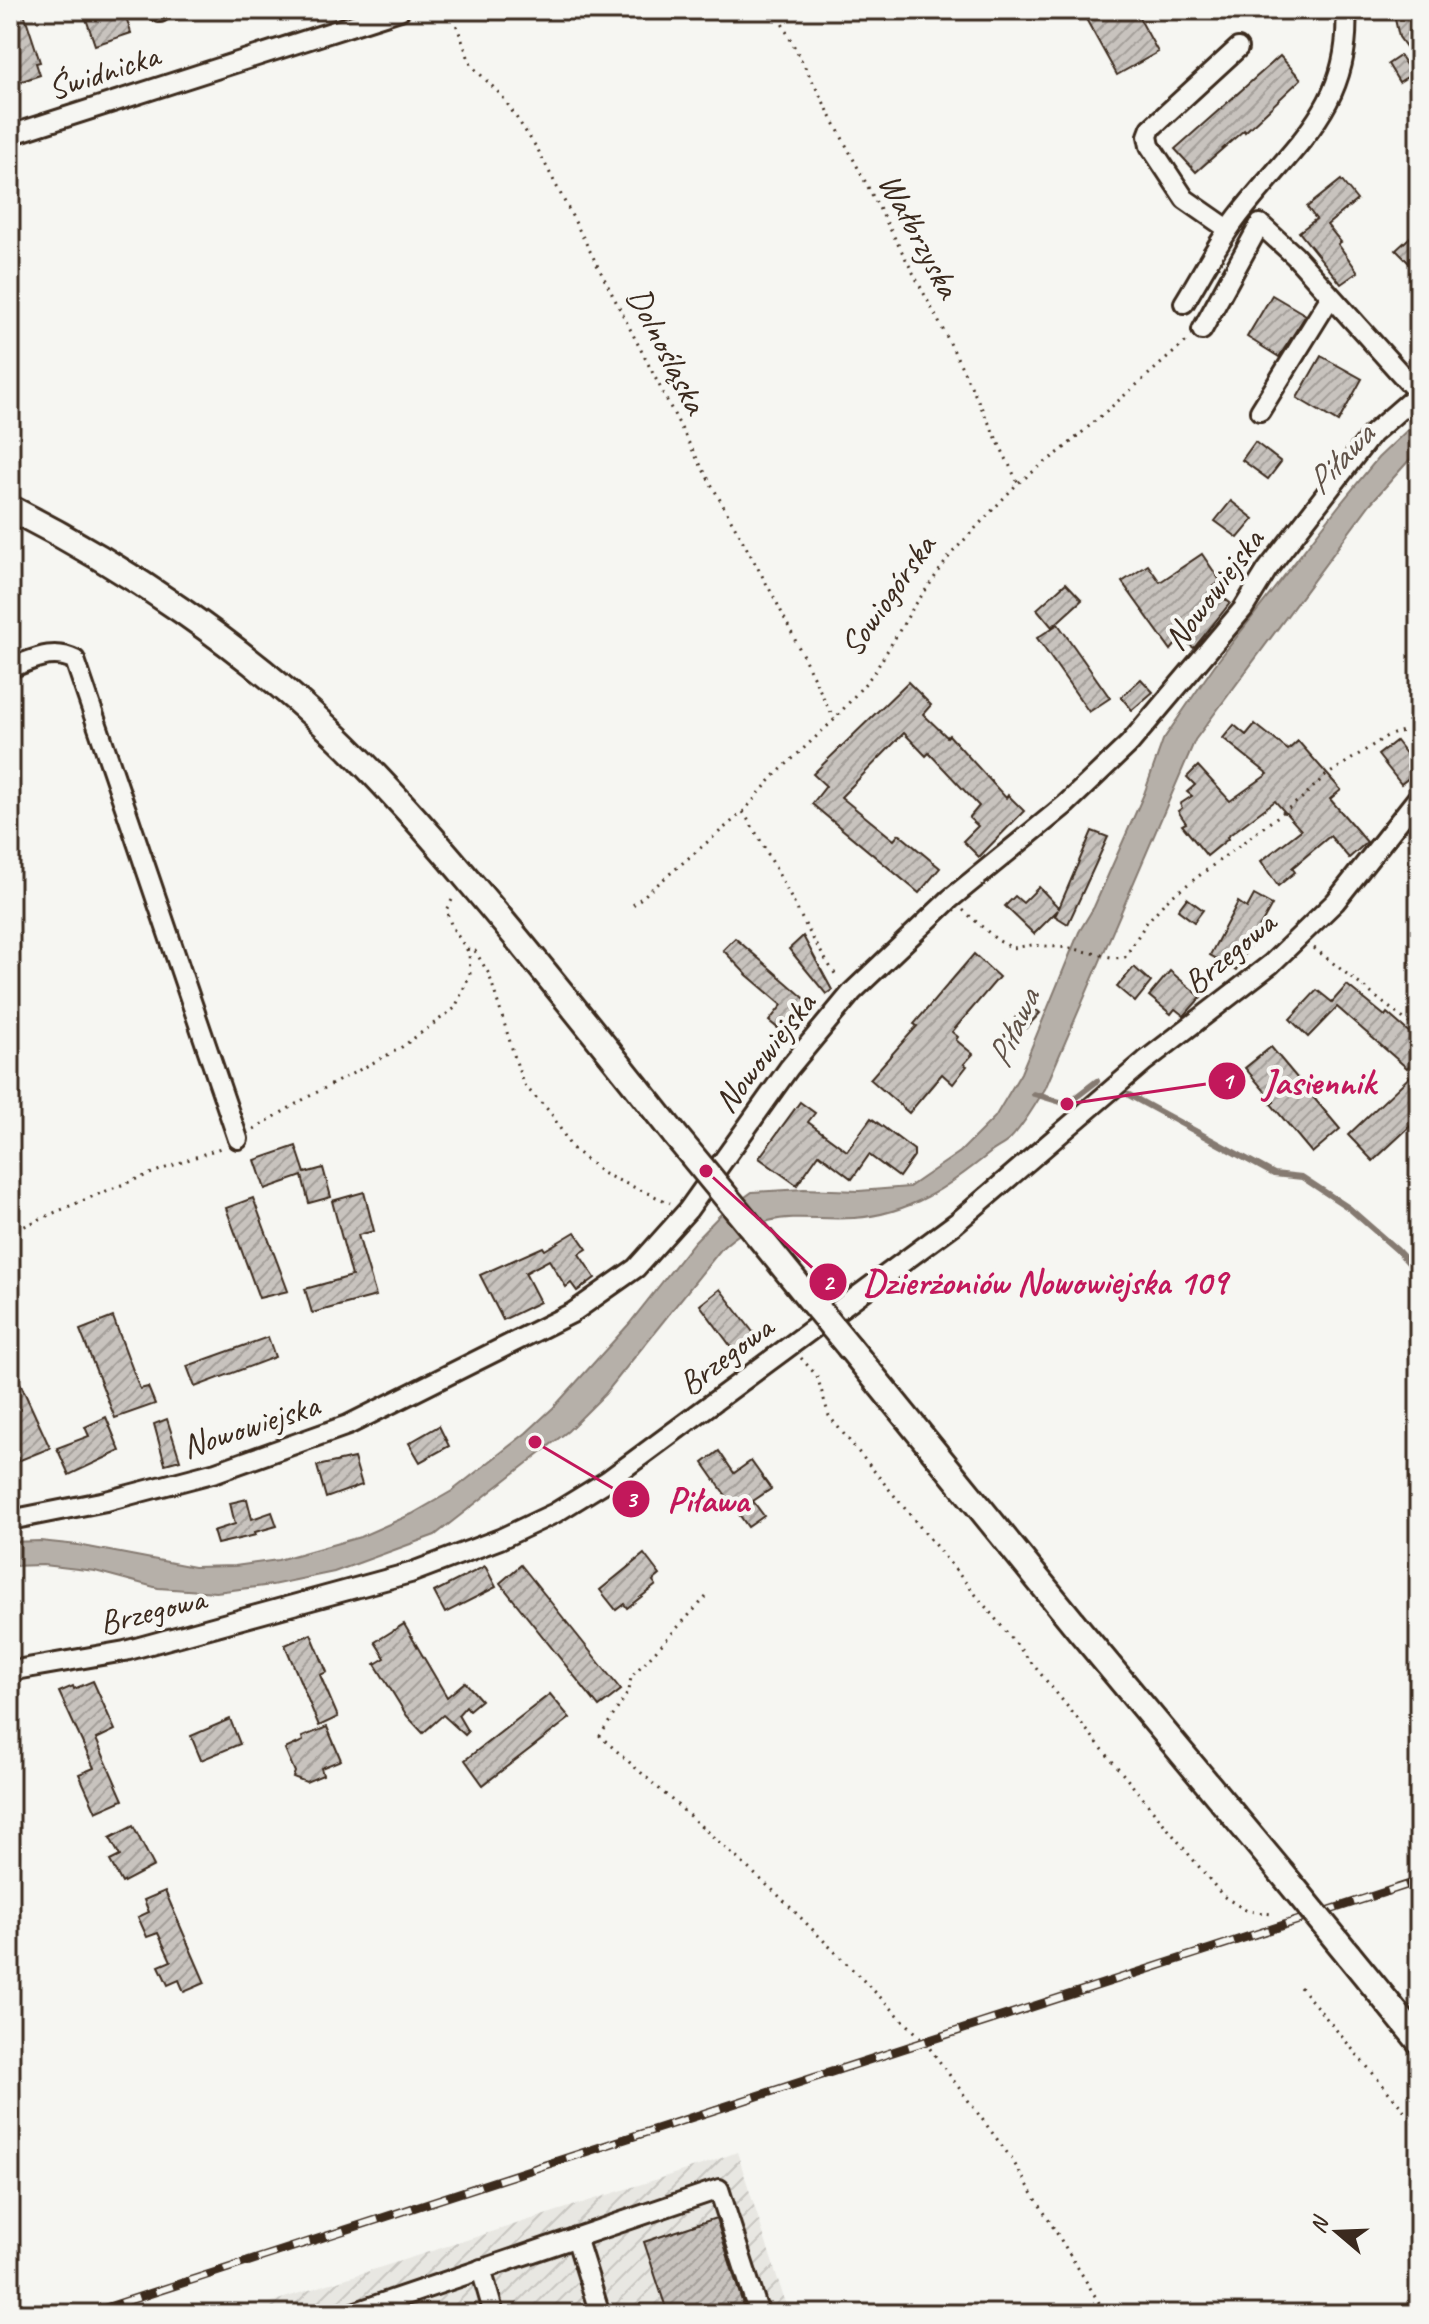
<svg xmlns="http://www.w3.org/2000/svg" width="1429" height="2324" viewBox="0 0 1429 2324" font-family="Caveat,sans-serif">
	<style>
		.industrial { fill: url(#industrial-furrows) }
		.water { fill: #b6b0a9; stroke: #857a71; stroke-width: 2 }
		.lines { fill: none; stroke-linecap: round; stroke-linejoin: round }
		.stream { stroke: #857a71; stroke-width: 6 }
		.building { fill: url(#building-hatch); stroke: #3b2a1e; stroke-width: 2 }
		.minor-casing { stroke: #3b2a1e; stroke-width: 24 }
		.major-casing { stroke: #3b2a1e; stroke-width: 30 }
		.path { stroke: #3b2a1e; stroke-width: 3; stroke-dasharray: 2 6; stroke-linecap: butt }
		.minor { stroke: #f6f6f2; stroke-width: 18 }
		.major { stroke: #f6f6f2; stroke-width: 24 }
		.rail-casing { stroke: #3b2a1e; stroke-width: 9 }
		.rail { stroke: #f6f6f2; stroke-width: 6; stroke-dasharray: 18; stroke-linecap: butt }
		.major-bridge-casing { stroke: #3b2a1e; stroke-width: 30; stroke-linecap: butt }
		.major-bridge { stroke: #f6f6f2; stroke-width: 24 }
		.labels { text-anchor: middle; stroke-width: 8; stroke-linejoin: round; paint-order: stroke }
		.street-label { font-size: 34px; fill: #3b2a1e; stroke: #f6f6f2 }
		.water-label { font-size: 36px; font-style: italic; fill: #605248; stroke: #f6f6f2 }
		.leader { fill: none; stroke: #c2185b; stroke-width: 3 }
		.callout-dot { fill: #c2185b; stroke: #f6f6f2; stroke-width: 3 }
		.mark-label { font-size: 24px; text-anchor: middle; font-weight: bold; fill: #fff }
		.callout-label { font-size: 36px; text-anchor: middle; font-weight: bold; fill: #c2185b; stroke: #f6f6f2; stroke-width: 8; stroke-linejoin: round; paint-order: stroke }
	</style>
	<defs>
		<pattern id="industrial-furrows" width="10" height="10" patternUnits="userSpaceOnUse" patternTransform="scale(2)"><rect width="10" height="10" fill="#e8e7e2"/><path d="M-1 1l2-2M0 10L10 0M9 11l2-2" fill="none" stroke="#c8c6c1"/></pattern>
		<pattern id="building-hatch" width="6" height="6" patternUnits="userSpaceOnUse" patternTransform="scale(2)"><rect width="6" height="6" fill="#c8c3be"/><path d="M-1 1l2-2M0 6l6-6M5 7l2-2" fill="none" stroke="#a49f9a"/></pattern>
	</defs>
	<rect width="100%" height="100%" fill="#f6f6f2"/>
	<filter id="ink" filterUnits="userSpaceOnUse"><feTurbulence type="fractalNoise" baseFrequency=".0125" numOctaves="2"/><feDisplacementMap in="SourceGraphic" scale="16" xChannelSelector="R" yChannelSelector="G"/><feConvolveMatrix kernelMatrix="1 2 1 2 8 2 1 2 1" color-interpolation-filters="sRGB"/></filter>
	<g filter="url(#ink)">
		<path class="industrial" d="M 737,2152 L 789,2314 L 234,2314 L 711,2162 Z"/>
		<path class="water" d="M 1419,419 L 1419,449 L 1370,504 L 1195,740 L 1045,1089 C 1034,1106 1024,1125 1010,1139 C 1004,1145 996,1148 990,1153 C 948,1187 910,1214 854,1218 C 799,1221 767,1206 722,1248 L 605,1394 L 568,1431 L 435,1535 L 334,1572 L 272,1585 L 216,1592 L 158,1588 L 95,1571 L 43,1565 L 10,1566 L 10,1542 L 40,1541 L 78,1545 L 194,1567 L 235,1566 L 278,1560 L 360,1537 L 412,1514 L 452,1491 L 526,1433 L 554,1407 L 629,1324 L 694,1242 L 720,1215 L 752,1192 L 804,1189 L 859,1191 L 909,1187 L 960,1152 L 995,1117 L 1021,1073 L 1079,932 L 1094,907 L 1144,794 L 1163,740 L 1214,666 L 1341,503 L 1378,458 Z"/>
		<g class="lines">
			<g class="stream">
				<path d="M 1034,1094 L 1067,1104 L 1097,1081"/>
				<path d="M 1129,1095 L 1274,1174 L 1302,1177 L 1349,1208 L 1397,1250 L 1419,1274"/>
			</g>
		</g>
		<g class="building">
			<path d="M 10,10 L 23,10 L 40,62 L 36,63 L 40,75 L 10,85 Z"/>
			<path d="M 83,10 L 124,10 L 131,33 L 95,45 Z"/>
			<path d="M 1081,10 L 1135,10 L 1158,52 L 1117,75 Z"/>
			<path d="M 1393,10 L 1419,10 L 1419,65 L 1399,37 Z"/>
			<path d="M 1280,56 L 1301,79 L 1245,132 L 1244,130 L 1196,172 L 1175,149 Z"/>
			<path d="M 1400,56 L 1412,74 L 1399,82 L 1388,64 Z"/>
			<path d="M 1341,180 L 1357,200 L 1327,225 L 1341,242 L 1338,244 L 1358,272 L 1341,284 L 1299,232 L 1316,219 L 1307,207 Z"/>
			<path d="M 1419,229 L 1419,254 L 1409,263 L 1396,250 Z"/>
			<path d="M 1272,295 L 1306,315 L 1279,357 L 1247,337 Z"/>
			<path d="M 1321,356 L 1362,379 L 1338,422 L 1297,398 Z"/>
			<path d="M 1255,442 L 1281,462 L 1268,479 L 1242,460 Z"/>
			<path d="M 1231,501 L 1254,519 L 1238,538 L 1215,521 Z"/>
			<path d="M 1202,554 L 1221,582 L 1211,588 L 1230,603 L 1194,648 L 1181,638 L 1171,650 L 1122,582 L 1148,565 L 1160,582 Z"/>
			<path d="M 1066,583 L 1082,600 L 1052,627 L 1037,609 Z"/>
			<path d="M 1058,624 L 1110,698 L 1089,712 L 1037,638 Z"/>
			<path d="M 1141,679 L 1153,692 L 1132,710 L 1121,697 Z"/>
			<path d="M 908,682 L 931,705 L 923,714 L 947,737 L 949,735 L 1006,798 L 1008,795 L 1024,811 L 979,857 L 963,841 L 978,826 L 969,818 L 979,806 L 929,753 L 926,756 L 904,733 L 841,797 L 894,840 L 899,834 L 940,868 L 919,893 L 812,804 L 826,786 L 813,774 Z"/>
			<path d="M 1255,724 L 1288,750 L 1298,741 L 1341,790 L 1330,799 L 1367,842 L 1349,858 L 1330,836 L 1292,868 L 1295,872 L 1278,886 L 1261,861 L 1301,830 L 1275,801 L 1227,837 L 1228,839 L 1207,856 L 1182,825 L 1186,823 L 1178,811 L 1182,808 L 1180,804 L 1192,796 L 1187,792 L 1195,785 L 1187,777 L 1198,766 L 1230,801 L 1268,774 L 1223,738 L 1234,725 L 1246,735 Z"/>
			<path d="M 1396,741 L 1419,770 L 1401,784 L 1378,755 Z"/>
			<path d="M 1092,831 L 1108,837 L 1068,924 L 1055,916 L 1058,910 L 1034,934 L 1005,906 L 1015,896 L 1023,903 L 1039,887 L 1059,908 Z"/>
			<path d="M 1254,895 L 1272,905 L 1236,970 L 1210,955 L 1238,902 L 1247,908 Z"/>
			<path d="M 1187,898 L 1203,910 L 1194,922 L 1178,910 Z"/>
			<path d="M 803,936 L 832,990 L 826,994 L 789,949 Z"/>
			<path d="M 735,938 L 810,1003 L 785,1034 L 769,1021 L 782,1005 L 747,975 L 723,950 Z"/>
			<path d="M 974,954 L 999,977 L 952,1032 L 958,1037 L 956,1040 L 973,1054 L 964,1064 L 967,1066 L 953,1084 L 942,1074 L 909,1113 L 870,1079 L 917,1026 L 914,1024 Z"/>
			<path d="M 1134,967 L 1151,982 L 1135,1002 L 1117,987 Z"/>
			<path d="M 1170,971 L 1201,997 L 1184,1016 L 1175,1009 L 1171,1014 L 1149,996 Z"/>
			<path d="M 1347,985 L 1385,1016 L 1387,1013 L 1419,1041 L 1419,1055 L 1407,1068 L 1337,1007 L 1308,1037 L 1290,1019 L 1317,990 L 1332,1002 Z"/>
			<path d="M 1028,1003 L 1040,1013 L 1026,1028 L 1015,1018 Z"/>
			<path d="M 1271,1047 L 1340,1129 L 1312,1153 L 1271,1104 L 1274,1102 L 1245,1068 Z"/>
			<path d="M 1419,1068 L 1419,1118 L 1373,1161 L 1348,1135 Z"/>
			<path d="M 800,1102 L 815,1113 L 808,1122 L 847,1151 L 871,1118 L 914,1150 L 914,1156 L 899,1177 L 869,1155 L 852,1179 L 819,1154 L 797,1185 L 759,1158 Z"/>
			<path d="M 296,1146 L 305,1173 L 323,1168 L 331,1197 L 309,1203 L 302,1176 L 265,1189 L 255,1160 Z"/>
			<path d="M 364,1192 L 374,1231 L 358,1235 L 376,1296 L 312,1313 L 305,1289 L 352,1276 L 332,1201 Z"/>
			<path d="M 253,1198 L 288,1291 L 259,1298 L 226,1208 Z"/>
			<path d="M 575,1232 L 587,1249 L 579,1254 L 595,1278 L 577,1291 L 571,1283 L 566,1287 L 549,1260 L 525,1273 L 540,1302 L 503,1320 L 480,1275 L 543,1247 L 545,1250 Z"/>
			<path d="M 720,1289 L 759,1340 L 738,1356 L 700,1305 Z"/>
			<path d="M 113,1317 L 140,1389 L 148,1387 L 155,1404 L 115,1418 L 80,1330 Z"/>
			<path d="M 268,1337 L 275,1357 L 195,1387 L 187,1366 Z"/>
			<path d="M 10,1361 L 50,1448 L 18,1461 L 10,1442 Z"/>
			<path d="M 106,1417 L 120,1451 L 69,1475 L 57,1448 L 89,1436 L 85,1427 Z"/>
			<path d="M 167,1419 L 180,1460 L 165,1464 L 154,1424 Z"/>
			<path d="M 439,1426 L 449,1446 L 420,1462 L 409,1443 Z"/>
			<path d="M 719,1451 L 734,1473 L 751,1461 L 771,1489 L 753,1501 L 764,1516 L 748,1527 L 703,1463 Z"/>
			<path d="M 354,1458 L 362,1485 L 326,1498 L 317,1466 Z"/>
			<path d="M 247,1499 L 252,1519 L 272,1512 L 277,1526 L 255,1532 L 256,1535 L 217,1544 L 213,1531 L 235,1524 L 230,1503 Z"/>
			<path d="M 644,1554 L 660,1575 L 653,1581 L 656,1585 L 627,1608 L 624,1604 L 616,1610 L 600,1590 Z"/>
			<path d="M 521,1565 L 621,1690 L 599,1707 L 500,1583 Z"/>
			<path d="M 485,1566 L 496,1587 L 445,1613 L 434,1592 Z"/>
			<path d="M 404,1624 L 447,1697 L 465,1682 L 481,1700 L 469,1710 L 466,1706 L 458,1715 L 468,1732 L 465,1735 L 443,1715 L 423,1733 L 407,1716 L 375,1664 L 385,1658 L 375,1642 Z"/>
			<path d="M 311,1634 L 327,1672 L 320,1675 L 338,1717 L 319,1726 L 285,1645 Z"/>
			<path d="M 93,1681 L 115,1730 L 96,1739 L 123,1800 L 96,1812 L 79,1774 L 94,1768 L 59,1692 L 73,1686 L 74,1689 Z"/>
			<path d="M 550,1694 L 570,1718 L 483,1785 L 465,1760 Z"/>
			<path d="M 230,1719 L 240,1744 L 201,1760 L 191,1736 Z"/>
			<path d="M 327,1727 L 341,1760 L 321,1768 L 323,1775 L 306,1782 L 293,1777 L 295,1772 L 285,1749 L 303,1741 L 302,1737 Z"/>
			<path d="M 133,1826 L 154,1866 L 122,1883 L 110,1861 L 120,1856 L 110,1838 Z"/>
			<path d="M 165,1891 L 205,1983 L 184,1992 L 179,1980 L 168,1985 L 159,1966 L 171,1961 L 158,1933 L 147,1937 L 138,1917 L 149,1912 L 144,1900 Z"/>
			<path d="M 716,2218 L 746,2314 L 668,2314 L 644,2242 Z"/>
		</g>
		<g class="lines">
			<defs>
				<g id="minor">
					<path d="M 159,10 L 160,12"/>
					<path d="M 10,135 L 400,10"/>
					<path d="M 1228,229 L 1185,199 L 1150,146 L 1148,136 L 1151,128 L 1238,48"/>
					<path d="M 1184,303 C 1203,272 1220,238 1243,210 C 1296,143 1352,104 1346,10"/>
					<path d="M 1202,330 L 1260,224 L 1295,256 L 1418,393"/>
					<path d="M 1260,411 L 1330,298"/>
					<path d="M 10,668 C 33,660 52,648 75,660 L 238,1139"/>
					<path d="M 10,1520 L 106,1501 L 216,1472 L 348,1425 L 572,1313 L 636,1268 L 688,1210 L 789,1068 L 852,992 L 950,899 L 1065,805 L 1129,744 L 1243,609 L 1267,570 L 1372,434 L 1419,393"/>
					<path d="M 10,1671 L 125,1651 L 410,1573 L 500,1539 L 555,1513 L 607,1481 L 956,1223 L 1145,1061 L 1271,964 L 1335,902 L 1419,796"/>
					<path d="M 576,2237 L 600,2314"/>
					<path d="M 481,2269 L 494,2314"/>
					<path d="M 350,2314 L 719,2189 L 759,2314"/>
				</g>
				<g id="major">
					<path d="M 10,508 C 128,568 242,646 337,737 C 388,786 435,840 480,894 C 547,973 611,1054 675,1135"/>
					<path d="M 756,1233 L 812,1302"/>
					<path d="M 850,1348 L 1080,1631 L 1281,1872"/>
					<path d="M 1348,1954 L 1419,2041"/>
				</g>
			</defs>
			<use href="#minor" class="minor-casing"/>
			<use href="#major" class="major-casing"/>
			<g class="path">
				<path d="M 451,10 L 471,65 L 502,96 L 538,150 L 694,453 L 775,599 L 834,719"/>
				<path d="M 775,10 L 951,345 L 1018,483"/>
				<path d="M 743,812 C 778,865 801,926 838,978"/>
				<path d="M 633,905 L 743,812 L 774,776 L 834,720 L 874,673 L 913,608 L 951,554 L 1018,483 L 1062,450 L 1189,339"/>
				<path d="M 963,910 L 997,940 L 1013,948 L 1032,945 L 1070,948 L 1115,958 L 1125,957 L 1147,922 L 1167,900 L 1302,798 L 1324,777 L 1387,736 L 1419,726"/>
				<path d="M 1314,948 L 1419,1031"/>
				<path d="M 467,949 L 475,951 L 489,974 L 523,1084 L 551,1113 L 571,1147 L 602,1173 L 670,1203"/>
				<path d="M 254,1129 L 306,1098 L 399,1049 L 455,1008 L 470,974 L 469,953 L 452,927 L 446,910 L 455,895"/>
				<path d="M 10,1233 C 79,1200 151,1173 223,1147"/>
				<path d="M 801,1358 L 817,1376 L 829,1416 L 1223,1896 L 1247,1911 L 1272,1914"/>
				<path d="M 706,1597 L 631,1677 L 629,1691 L 600,1736 L 777,1894 L 925,2042 L 1011,2158 L 1106,2314"/>
				<path d="M 1300,1987 L 1419,2128"/>
			</g>
			<use href="#minor" class="minor"/>
			<use href="#major" class="major"/>
			<defs>
				<path id="rail" d="M 87,2314 L 1419,1881"/>
			</defs>
			<use href="#rail" class="rail-casing"/>
			<use href="#rail" class="rail"/>
			<defs>
				<g id="major-bridge">
					<path d="M 675,1135 L 756,1233"/>
					<path d="M 812,1302 L 850,1348"/>
					<path d="M 1281,1872 L 1348,1954"/>
				</g>
			</defs>
			<use href="#major-bridge" class="major-bridge-casing"/>
			<use href="#major-bridge" class="major-bridge"/>
		</g>
	</g>
	<g class="labels">
		<g class="street-label">
			<text transform="translate(103 71) rotate(-18)" y="12">Świdnicka</text>
			<text transform="translate(920 235) rotate(62)" y="12">Wałbrzyska</text>
			<text transform="translate(668 350) rotate(63)" y="12">Dolnośląska</text>
			<text transform="translate(1213 589) rotate(-53)" y="12">Nowowiejska</text>
			<text transform="translate(887 595) rotate(-55)" y="12">Sowiogórska</text>
			<text transform="translate(1229 952) rotate(-40)" y="12">Brzegowa</text>
			<text transform="translate(764 1052) rotate(-52)" y="12">Nowowiejska</text>
			<text transform="translate(725 1355) rotate(-37)" y="12">Brzegowa</text>
			<text transform="translate(250 1425) rotate(-18)" y="12">Nowowiejska</text>
			<text transform="translate(152 1610) rotate(-14)" y="12">Brzegowa</text>
		</g>
		<g class="water-label">
			<text transform="translate(1339 458) rotate(-47)" y="13">Piława</text>
			<text transform="translate(1012 1028) rotate(-66)" y="13">Piława</text>
		</g>
	</g>
	<path class="leader" d="M1067 1104L1227 1081M706 1171L828 1282M535 1442L631 1499"/>
	<g class="callout-dot">
		<circle cx="1067" cy="1104" r="8"/>
		<circle cx="706" cy="1171" r="8"/>
		<circle cx="535" cy="1442" r="8"/>
		<circle cx="1227" cy="1081" r="20"/>
		<circle cx="828" cy="1282" r="20"/>
		<circle cx="631" cy="1499" r="20"/>
	</g>
	<g class="mark-label">
		<text x="1227" y="1089">1</text>
		<text x="828" y="1290">2</text>
		<text x="631" y="1507">3</text>
	</g>
	<g class="callout-label">
		<text x="1319" y="1094">Jasiennik</text>
		<text x="1045" y="1294">Dzierżoniów Nowowiejska 109</text>
		<text x="708" y="1512">Piława</text>
	</g>
	<rect width="1429" height="2324" fill="none" stroke="#f6f6f2" stroke-width="40"/>
	<rect x="20" y="20" width="1389" height="2284" fill="none" stroke="#3b2a1e" stroke-width="3" filter="url(#ink)"/>
	<g transform="translate(1337 2232) rotate(289)" stroke="#f6f6f2" stroke-width="6" paint-order="stroke">
	<path d="M0-6L14 30L0 20L-14 30Z" fill="#3b2a1e"/>
	<text y="-12" font-size="22" font-weight="bold" text-anchor="middle" fill="#3b2a1e">N</text>
	</g>
</svg>
